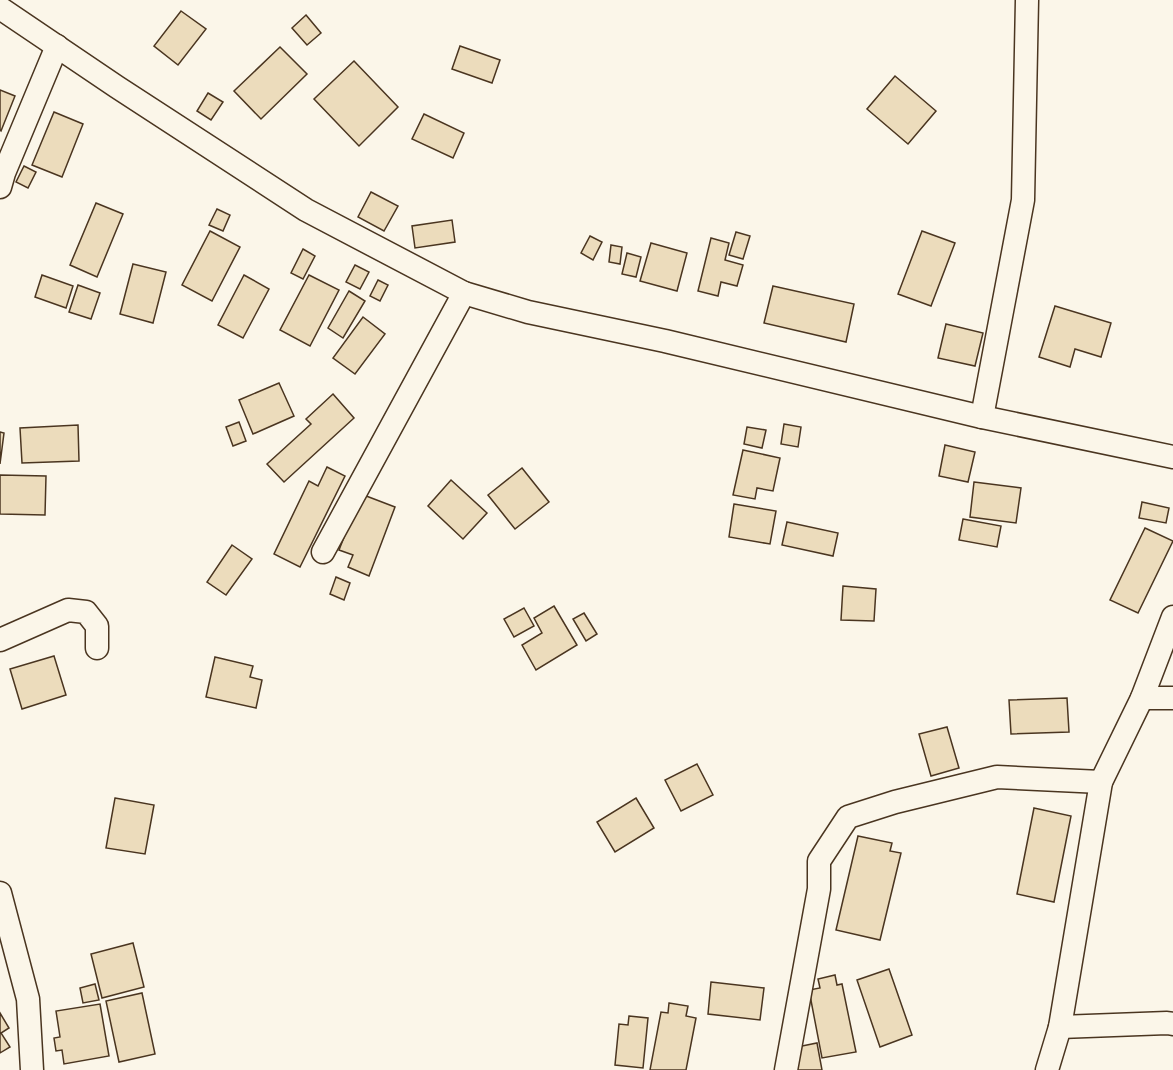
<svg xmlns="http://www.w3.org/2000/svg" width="1173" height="1070" viewBox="0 0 1173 1070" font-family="'Fira Sans Condensed',sans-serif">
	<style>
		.building { fill: #ecdcbc; stroke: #4a3520; stroke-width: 1.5 }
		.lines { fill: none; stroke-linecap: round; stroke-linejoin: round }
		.street-casing { stroke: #4a3520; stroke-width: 25 }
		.street { stroke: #fbf6e9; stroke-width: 22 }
	</style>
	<rect width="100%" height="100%" fill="#fbf6e9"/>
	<g class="building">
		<path d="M 181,11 L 206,29 L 178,65 L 154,46 Z"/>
		<path d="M 306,15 L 321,33 L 307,45 L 292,28 Z"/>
		<path d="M 460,46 L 500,60 L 492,83 L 452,69 Z"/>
		<path d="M 280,47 L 307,74 L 261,119 L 234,91 Z"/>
		<path d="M 354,61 L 398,107 L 359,146 L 314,99 Z"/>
		<path d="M 895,76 L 936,111 L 908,144 L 867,109 Z"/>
		<path d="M 0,90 L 15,96 L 1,131 L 0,130 Z"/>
		<path d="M 208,93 L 223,102 L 211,120 L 197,111 Z"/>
		<path d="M 54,112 L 83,124 L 62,177 L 32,165 Z"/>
		<path d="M 424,114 L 464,133 L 453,158 L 412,139 Z"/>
		<path d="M 24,166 L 36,172 L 28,188 L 16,182 Z"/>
		<path d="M 371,192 L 398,206 L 384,231 L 358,217 Z"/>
		<path d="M 96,203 L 123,214 L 97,277 L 70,265 Z"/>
		<path d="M 217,209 L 230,215 L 223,231 L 209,225 Z"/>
		<path d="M 452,220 L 455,242 L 415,248 L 412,226 Z"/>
		<path d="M 210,231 L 240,247 L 212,301 L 182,285 Z"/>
		<path d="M 922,231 L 955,243 L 931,306 L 898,294 Z"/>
		<path d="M 736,232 L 750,236 L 743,259 L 729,255 Z"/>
		<path d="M 590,236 L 602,242 L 593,260 L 581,253 Z"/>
		<path d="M 711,238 L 729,243 L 725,260 L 743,265 L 737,286 L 721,282 L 718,296 L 698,291 Z"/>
		<path d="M 651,243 L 687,253 L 677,291 L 640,281 Z"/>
		<path d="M 611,245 L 622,247 L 620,264 L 609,262 Z"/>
		<path d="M 303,249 L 315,256 L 303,279 L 291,273 Z"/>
		<path d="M 627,253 L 641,257 L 636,277 L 622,274 Z"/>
		<path d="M 133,264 L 166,272 L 153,323 L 120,314 Z"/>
		<path d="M 355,265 L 369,272 L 360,289 L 346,282 Z"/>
		<path d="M 42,275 L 73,286 L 66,308 L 35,297 Z"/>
		<path d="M 244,275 L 269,289 L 243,338 L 218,325 Z"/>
		<path d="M 309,275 L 339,290 L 310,346 L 280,330 Z"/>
		<path d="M 378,280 L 388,285 L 380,301 L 370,296 Z"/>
		<path d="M 78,285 L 100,293 L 91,319 L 69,312 Z"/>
		<path d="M 773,286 L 854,304 L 846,342 L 764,323 Z"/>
		<path d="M 349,291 L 365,301 L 343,338 L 328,328 Z"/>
		<path d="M 1055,306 L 1111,323 L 1101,357 L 1075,349 L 1070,367 L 1039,357 Z"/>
		<path d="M 363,317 L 385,334 L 355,374 L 333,358 Z"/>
		<path d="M 946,324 L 983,333 L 975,366 L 938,358 Z"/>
		<path d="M 279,383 L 294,416 L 253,434 L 239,400 Z"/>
		<path d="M 333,394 L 354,418 L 284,482 L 267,464 L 311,424 L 306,419 Z"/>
		<path d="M 239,422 L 246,441 L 233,446 L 226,427 Z"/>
		<path d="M 784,424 L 801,427 L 798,447 L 781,444 Z"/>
		<path d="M 78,425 L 79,461 L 22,463 L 20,428 Z"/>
		<path d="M 747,427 L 766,430 L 762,448 L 744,444 Z"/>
		<path d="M 0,432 L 4,433 L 0,464 Z"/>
		<path d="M 945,445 L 975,452 L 968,482 L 939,476 Z"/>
		<path d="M 743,450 L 780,458 L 773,491 L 757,488 L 755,499 L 733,495 Z"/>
		<path d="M 327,467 L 345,476 L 300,567 L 274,554 L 309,481 L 318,486 Z"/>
		<path d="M 522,468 L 549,502 L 515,529 L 488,495 Z"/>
		<path d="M 0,475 L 46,476 L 45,515 L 0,514 Z"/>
		<path d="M 451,480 L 487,513 L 463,539 L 428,506 Z"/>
		<path d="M 974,482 L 1021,488 L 1016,523 L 970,517 Z"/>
		<path d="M 361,494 L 395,507 L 369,576 L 348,567 L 353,555 L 339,550 Z"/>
		<path d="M 1142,502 L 1169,508 L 1166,523 L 1139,518 Z"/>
		<path d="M 734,504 L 776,511 L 770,544 L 729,537 Z"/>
		<path d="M 963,519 L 1001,526 L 997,547 L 959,540 Z"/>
		<path d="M 787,522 L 838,533 L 833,556 L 782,545 Z"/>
		<path d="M 1145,528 L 1173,541 L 1138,613 L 1110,600 Z"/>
		<path d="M 232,545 L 252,559 L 226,595 L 207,582 Z"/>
		<path d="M 336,577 L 350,583 L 344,600 L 330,594 Z"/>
		<path d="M 843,586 L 876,589 L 874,621 L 841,620 Z"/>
		<path d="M 554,606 L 577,645 L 536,670 L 522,645 L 542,633 L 534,618 Z"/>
		<path d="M 524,608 L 534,626 L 514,637 L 504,619 Z"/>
		<path d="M 584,613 L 597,634 L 586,641 L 573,619 Z"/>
		<path d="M 54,656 L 66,695 L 22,709 L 10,669 Z"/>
		<path d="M 215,657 L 253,666 L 250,677 L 262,680 L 256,708 L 206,697 Z"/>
		<path d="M 1067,698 L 1069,732 L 1011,734 L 1009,700 Z"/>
		<path d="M 947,727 L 959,768 L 931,776 L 919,734 Z"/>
		<path d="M 697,764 L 713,795 L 681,811 L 665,780 Z"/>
		<path d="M 115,798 L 154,805 L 145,854 L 106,848 Z"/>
		<path d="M 636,798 L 654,828 L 615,852 L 597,822 Z"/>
		<path d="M 1034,808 L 1071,816 L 1054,902 L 1017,894 Z"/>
		<path d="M 858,836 L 892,843 L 890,851 L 901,853 L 880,940 L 836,930 Z"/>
		<path d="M 133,943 L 144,987 L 102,998 L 91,954 Z"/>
		<path d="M 889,969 L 912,1035 L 880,1047 L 857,980 Z"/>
		<path d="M 835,975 L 837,985 L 842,984 L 856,1052 L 822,1058 L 809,990 L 820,988 L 818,979 Z"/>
		<path d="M 711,982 L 764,988 L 760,1020 L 708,1014 Z"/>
		<path d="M 95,984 L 99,1000 L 83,1003 L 80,988 Z"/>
		<path d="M 142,993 L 155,1054 L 119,1062 L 106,1001 Z"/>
		<path d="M 669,1003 L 688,1006 L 686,1016 L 696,1018 L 686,1070 L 650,1070 L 661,1012 L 668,1013 Z"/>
		<path d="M 100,1004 L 109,1056 L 64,1064 L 62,1050 L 56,1051 L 54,1038 L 60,1037 L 56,1011 Z"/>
		<path d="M 0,1013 L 9,1028 L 1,1033 L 10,1047 L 0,1053 Z"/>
		<path d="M 629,1016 L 648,1018 L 643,1068 L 615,1065 L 619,1024 L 628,1025 Z"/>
		<path d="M 817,1043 L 822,1070 L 796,1070 L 792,1048 Z"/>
	</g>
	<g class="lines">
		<defs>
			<g id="street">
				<path d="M 0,8 L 117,87 L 306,210 L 464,293 L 528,312 L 665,341 L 982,417 L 1173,457"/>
				<path d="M 0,187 L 4,173 L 57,46"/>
				<path d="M 982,417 L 1023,200 L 1027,0"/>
				<path d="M 323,552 L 464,293"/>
				<path d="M 0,640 L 68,610 L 86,612 L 97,626 L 97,648"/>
				<path d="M 1142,698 L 1173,698"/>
				<path d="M 0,893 L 28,999 L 32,1070"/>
				<path d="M 1060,1027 L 1167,1023 L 1173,1024"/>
				<path d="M 786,1070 L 819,889 L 819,861 L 848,817 L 895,802 L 997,777 L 1101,782"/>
				<path d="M 1047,1070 L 1060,1027 L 1101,782 L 1142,698 L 1173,617"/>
			</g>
		</defs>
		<use href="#street" class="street-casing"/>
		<use href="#street" class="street"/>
	</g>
</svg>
